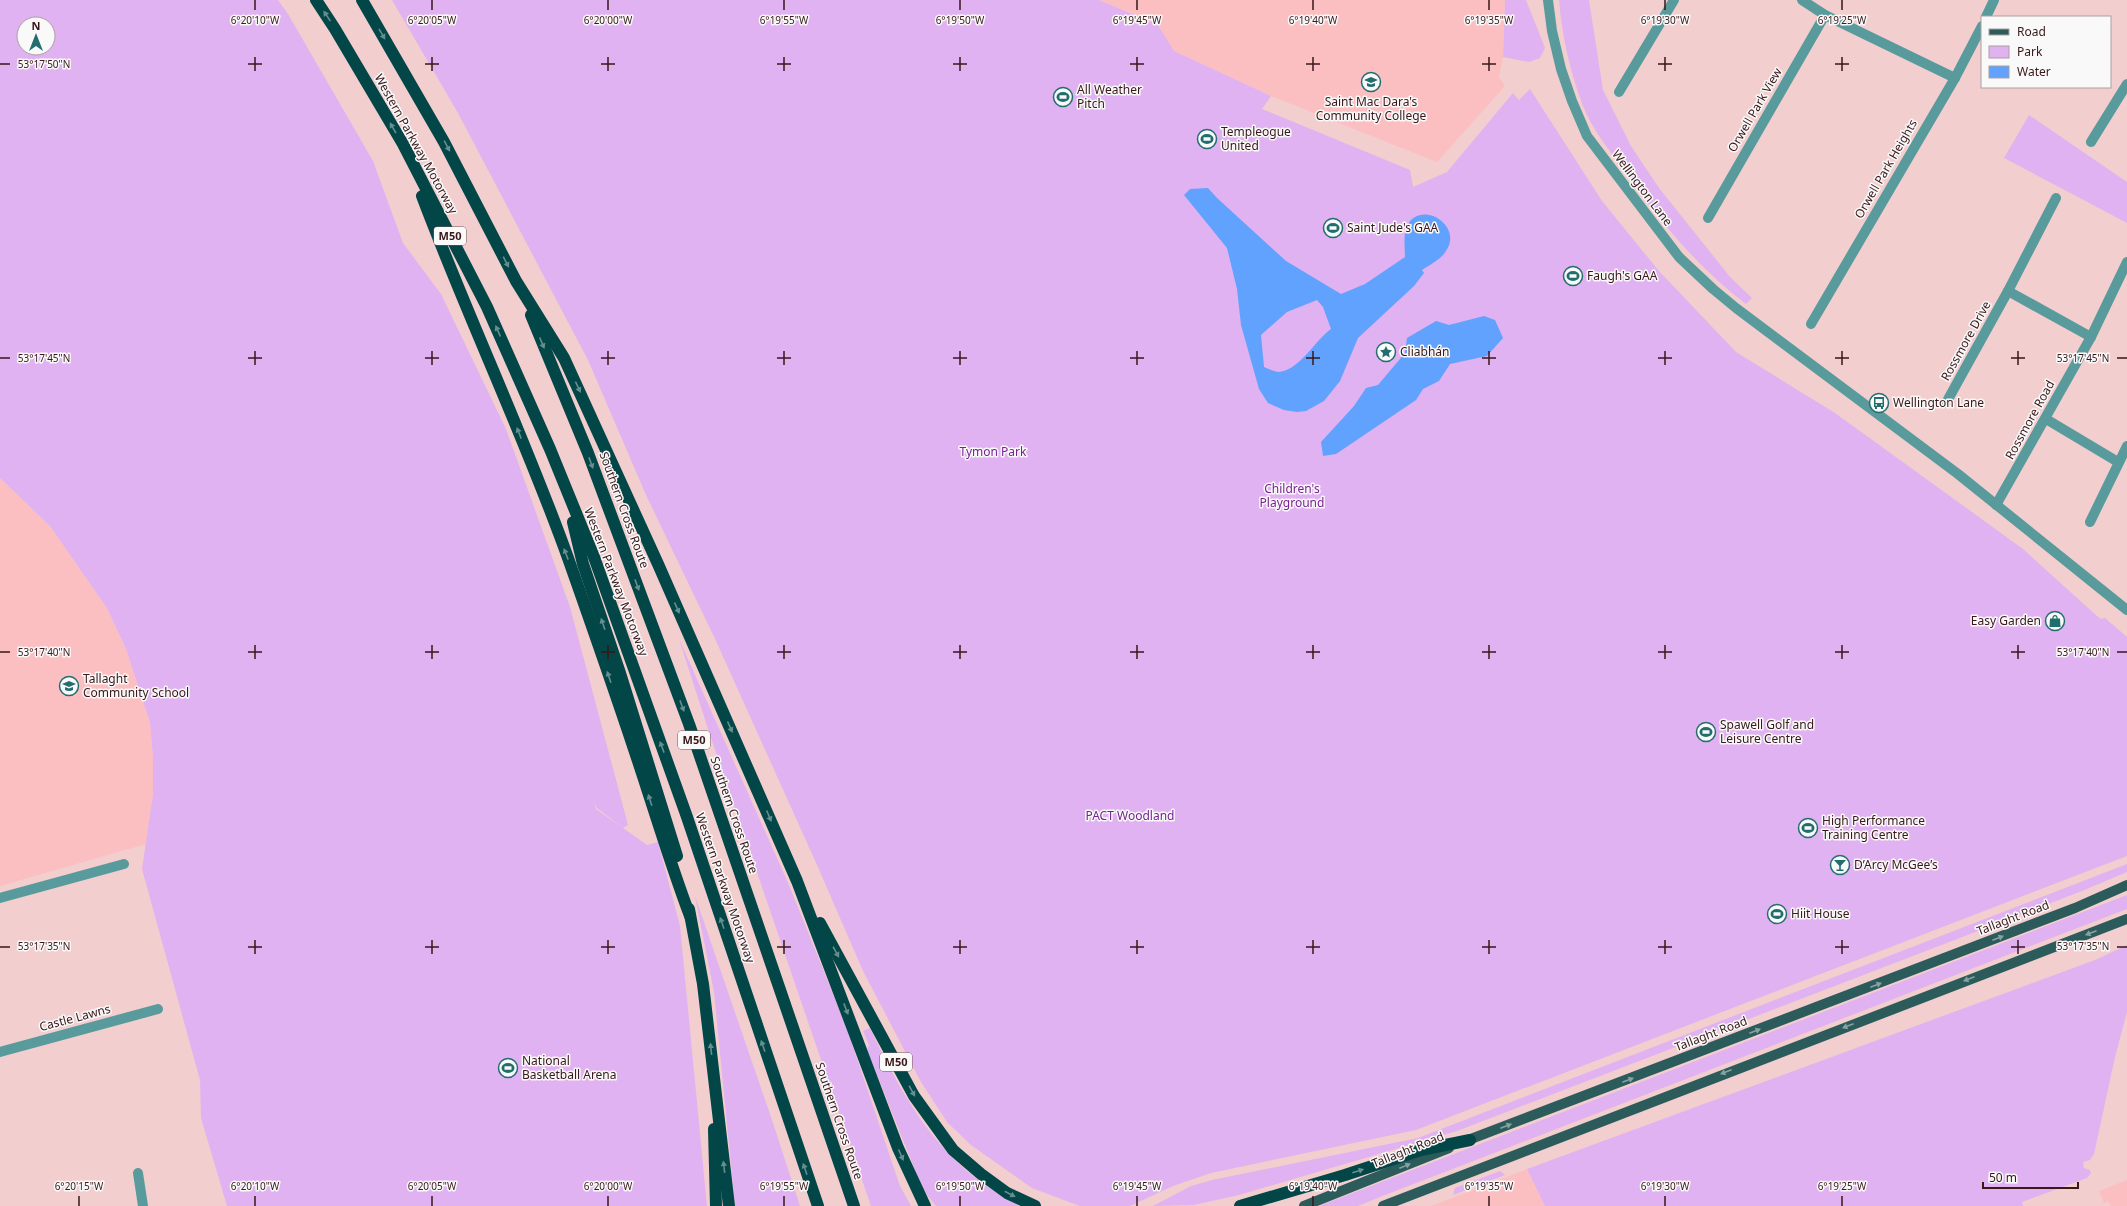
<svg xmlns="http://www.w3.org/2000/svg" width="2127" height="1206" viewBox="0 0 2127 1206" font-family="'Noto Sans',sans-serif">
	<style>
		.built { fill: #fcbfc1 }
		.green { fill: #e0b2f1; fill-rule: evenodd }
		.water { fill: #60a2fd; fill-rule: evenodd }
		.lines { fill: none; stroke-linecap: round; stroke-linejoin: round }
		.minor { stroke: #599b9c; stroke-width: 10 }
		.major { stroke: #2c5b5b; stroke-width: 10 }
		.highway { stroke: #024647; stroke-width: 12 }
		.oneway { fill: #658e8e }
		.oneway2 { fill: #88a2a2 }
		.ticks { fill: none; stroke: #39171a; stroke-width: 1.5 }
		.labels { text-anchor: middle; stroke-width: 3; stroke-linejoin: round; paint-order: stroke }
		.shield { fill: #f9f9f9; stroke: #735b5d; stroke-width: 1 }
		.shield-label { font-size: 11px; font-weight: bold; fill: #39171a }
		.poi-label { font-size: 12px; fill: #39171a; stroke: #f9f9f9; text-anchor: start }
		.street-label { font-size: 12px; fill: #39171a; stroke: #f9f9f9 }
		.park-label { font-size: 12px; fill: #772191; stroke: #f9f9f9 }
		.ticks-label { font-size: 10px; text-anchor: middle; fill: #39171a; stroke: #f9f9f9; stroke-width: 3; stroke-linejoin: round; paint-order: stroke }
	</style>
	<rect width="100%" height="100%" fill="#f3cece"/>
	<g class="built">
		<path d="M 1099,0 L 1505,0 L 1503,57 L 1499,77 L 1505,86 L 1437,162 L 1271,96 L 1174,51 L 1158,25 Z"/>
		<path d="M 0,478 L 50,526 L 107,608 L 126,649 L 150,722 L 153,757 L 153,794 L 146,844 L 0,886 Z"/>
		<path d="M 1527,1169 L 1545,1206 L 1431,1206 Z"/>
		<path d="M 2127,1180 L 2127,1206 L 2111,1206 L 2108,1201 L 2104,1203 L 2099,1191 Z"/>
	</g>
	<g class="green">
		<path d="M 0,0 L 278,0 L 288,14 L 373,161 L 403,243 L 441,294 L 506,429 L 570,607 L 628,825 L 623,828 L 597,808 L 594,802 L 596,809 L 647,845 L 658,842 L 680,926 L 707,1206 L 227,1206 L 201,1118 L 200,1080 L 142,869 L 153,794 L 153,757 L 150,722 L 126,649 L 107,608 L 50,526 L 0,478 ZM 24,24 L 48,24 L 48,48 L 24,48 Z"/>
		<path d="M 392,0 L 1099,0 L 1158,25 L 1174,51 L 1271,96 L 1262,109 L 1410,170 L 1413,187 L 1447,172 L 1513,93 L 1519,100 L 1530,89 L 1602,201 L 1659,271 L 1736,352 L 1835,413 L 2023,549 L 2097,616 L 2101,619 L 2105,618 L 2127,637 L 2127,856 L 1416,1130 L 1211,1173 L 1173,1186 L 1130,1206 L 1080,1206 L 1032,1188 L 971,1145 L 947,1122 L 921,1082 L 863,971 L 817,865 L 716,641 L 646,495 L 588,360 L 458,113 Z"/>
		<path d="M 1505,0 L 1526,0 L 1545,48 L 1540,58 L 1529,62 L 1503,57 Z"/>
		<path d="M 1559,0 L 1589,0 L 1603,90 L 1631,146 L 1659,188 L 1730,277 L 1752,298 L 1746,304 C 1694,264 1660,221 1622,168 C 1608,148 1592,129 1583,106 C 1570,72 1562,36 1559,0 Z"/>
		<path d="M 2029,115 L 2127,182 L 2127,223 L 2004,158 Z"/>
		<path d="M 679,639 L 789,885 L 846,1026 L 900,1186 L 911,1206 L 871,1206 L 709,732 Z"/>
		<path d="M 2127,864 L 2127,872 L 2082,891 L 1457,1131 L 1239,1195 L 1194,1205 L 1153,1206 L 1191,1186 L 1212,1180 L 1418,1138 Z"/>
		<path d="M 2127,895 L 2127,909 L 1385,1195 L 1358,1206 L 1319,1206 Z"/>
		<path d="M 695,896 L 772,1120 L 800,1206 L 735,1206 L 714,992 Z"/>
		<path d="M 2127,945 L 2127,1012 L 2115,1057 L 2094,1154 L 2090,1160 L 2083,1162 L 2084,1168 L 2090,1170 L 2091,1173 L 2087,1178 L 2022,1202 L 2023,1206 L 1545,1206 L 1527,1169 L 2095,960 Z"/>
		<path d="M 870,1028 C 906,1104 942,1167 1020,1206 L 936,1206 L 923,1190 L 867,1050 L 869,1045 L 863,1031 Z"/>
		<path d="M 1500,1171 L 1505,1175 L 1453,1195 L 1455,1188 Z"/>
	</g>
	<g class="water">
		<path d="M 1208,188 L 1217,198 L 1286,261 L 1341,294 L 1365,284 L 1405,257 C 1405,249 1403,234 1407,226 C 1420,199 1464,225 1446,251 C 1441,259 1430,265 1422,270 L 1424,273 L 1414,286 L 1358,338 L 1340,381 L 1324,401 L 1306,411 L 1297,412 L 1284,410 L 1268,403 L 1259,389 L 1241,325 L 1237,289 L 1227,248 L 1184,195 L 1190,189 ZM 1317,300 L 1323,307 L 1331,329 C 1315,340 1300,370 1279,372 C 1275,372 1269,369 1264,367 L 1261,335 L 1287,312 Z"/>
		<path d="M 1484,316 L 1495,320 L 1503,338 L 1487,356 L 1450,364 L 1439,381 L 1423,389 L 1416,400 L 1336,454 L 1323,456 L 1321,442 L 1354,406 L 1366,388 L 1378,385 L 1405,353 L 1407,338 L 1436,321 L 1449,325 Z"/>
	</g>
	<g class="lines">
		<g class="minor">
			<path d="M 1548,0 L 1552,31 L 1561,69 L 1572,101 L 1587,136 L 1679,257 L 1713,289 L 1736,308 L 1958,474 L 2127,610"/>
			<path d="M 1802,0 L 1825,15 L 1955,78"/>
			<path d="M 1986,17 L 1994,0"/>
			<path d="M 1619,92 L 1674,0"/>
			<path d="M 2091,142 L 2127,84"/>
			<path d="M 1708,218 L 1825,15"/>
			<path d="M 2008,291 L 2091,337"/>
			<path d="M 1811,324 L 1955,78 L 1982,26"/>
			<path d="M 1946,403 L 2008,291 L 2056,198"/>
			<path d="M 2046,419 L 2118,462"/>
			<path d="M 1996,505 L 2091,337 L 2127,262"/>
			<path d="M 2090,522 L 2127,446"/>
			<path d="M 0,898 L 124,864"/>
			<path d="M 0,1052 L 158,1009"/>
			<path d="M 138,1173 L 143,1206"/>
		</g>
		<g class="major">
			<path d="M 1463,1142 L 2075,908 L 2127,885"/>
			<path d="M 1304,1206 L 1449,1148"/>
			<path d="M 1383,1206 L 2127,919"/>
		</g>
		<g class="highway">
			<path d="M 316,0 L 335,29 L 403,144 L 487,307 L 550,449 L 594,557 L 687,817 L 818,1206"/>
			<path d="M 362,0 L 444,142 L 516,281 L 564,358 L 658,564 L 797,881 L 898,1148 L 925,1206"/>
			<path d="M 422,196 C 468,318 524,435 568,558 C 591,623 614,689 636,755 C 654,809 670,863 690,916"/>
			<path d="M 531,315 L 588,453 L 689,724 L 854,1206"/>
			<path d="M 573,522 L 583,564 L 620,673 L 677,856"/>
			<path d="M 689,909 L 703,984 L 729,1206"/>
			<path d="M 820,923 L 914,1096 L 953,1150 L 981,1174 L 1007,1193 L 1035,1206"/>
			<path d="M 714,1129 L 716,1206"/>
			<path d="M 1240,1206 L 1345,1175 L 1421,1150 L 1470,1140"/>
		</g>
	</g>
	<defs><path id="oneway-solid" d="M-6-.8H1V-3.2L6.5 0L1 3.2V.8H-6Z"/></defs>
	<g class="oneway">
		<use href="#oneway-solid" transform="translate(327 16) rotate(-124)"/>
		<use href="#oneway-solid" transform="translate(382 34) rotate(60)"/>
		<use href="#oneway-solid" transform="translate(393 128) rotate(-120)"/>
		<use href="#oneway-solid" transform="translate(447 146) rotate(62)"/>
		<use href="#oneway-solid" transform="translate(506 262) rotate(63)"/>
		<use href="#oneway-solid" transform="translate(498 331) rotate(-114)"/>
		<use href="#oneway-solid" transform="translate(542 343) rotate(67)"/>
		<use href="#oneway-solid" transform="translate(578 387) rotate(65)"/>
		<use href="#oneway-solid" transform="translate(519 433) rotate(-111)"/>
		<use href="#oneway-solid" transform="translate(591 463) rotate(70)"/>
		<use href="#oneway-solid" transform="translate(566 554) rotate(-111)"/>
		<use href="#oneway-solid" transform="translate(637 585) rotate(70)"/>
		<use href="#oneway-solid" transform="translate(677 608) rotate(66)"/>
		<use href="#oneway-solid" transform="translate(603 624) rotate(-109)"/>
		<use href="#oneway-solid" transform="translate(609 677) rotate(-109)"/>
		<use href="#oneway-solid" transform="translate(682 706) rotate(70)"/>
		<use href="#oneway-solid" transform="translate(730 727) rotate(66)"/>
		<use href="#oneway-solid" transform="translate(662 747) rotate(-110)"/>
		<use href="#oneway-solid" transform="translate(650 800) rotate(-108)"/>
		<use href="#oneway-solid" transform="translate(769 816) rotate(67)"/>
		<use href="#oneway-solid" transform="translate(722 923) rotate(-109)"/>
		<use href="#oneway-solid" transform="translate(836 952) rotate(61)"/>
		<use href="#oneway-solid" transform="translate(846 1009) rotate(69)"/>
		<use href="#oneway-solid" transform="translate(763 1046) rotate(-109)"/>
		<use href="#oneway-solid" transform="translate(711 1049) rotate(-96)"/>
		<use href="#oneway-solid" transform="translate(912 1091) rotate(61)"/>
		<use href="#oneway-solid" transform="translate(901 1155) rotate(66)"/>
		<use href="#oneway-solid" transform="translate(724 1167) rotate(-97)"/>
		<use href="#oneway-solid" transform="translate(805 1169) rotate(-109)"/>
		<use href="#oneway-solid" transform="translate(1358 1171) rotate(-18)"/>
		<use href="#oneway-solid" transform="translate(1010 1194) rotate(28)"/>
	</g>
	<g class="oneway2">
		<use href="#oneway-solid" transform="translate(2091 933) rotate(159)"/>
		<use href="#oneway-solid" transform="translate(1998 938) rotate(-21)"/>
		<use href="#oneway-solid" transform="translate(1969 979) rotate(159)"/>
		<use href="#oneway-solid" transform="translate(1876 985) rotate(-21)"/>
		<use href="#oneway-solid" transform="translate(1848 1026) rotate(159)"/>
		<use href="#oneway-solid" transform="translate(1755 1031) rotate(-21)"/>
		<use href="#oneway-solid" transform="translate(1726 1072) rotate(159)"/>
		<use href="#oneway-solid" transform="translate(1628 1080) rotate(-21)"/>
		<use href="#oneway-solid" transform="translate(1506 1126) rotate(-21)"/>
		<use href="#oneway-solid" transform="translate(1405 1166) rotate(-22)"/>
	</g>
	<path class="ticks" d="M 255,0 L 255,10M 432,0 L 432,10M 608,0 L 608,10M 784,0 L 784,10M 960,0 L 960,10M 1137,0 L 1137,10M 1313,0 L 1313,10M 1489,0 L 1489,10M 1665,0 L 1665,10M 1842,0 L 1842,10M 255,57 L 255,71M 432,57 L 432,71M 608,57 L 608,71M 784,57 L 784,71M 960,57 L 960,71M 1137,57 L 1137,71M 1313,57 L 1313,71M 1489,57 L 1489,71M 1665,57 L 1665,71M 1842,57 L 1842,71M 0,64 L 10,64M 248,64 L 262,64M 425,64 L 439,64M 601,64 L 615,64M 777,64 L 791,64M 953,64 L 967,64M 1130,64 L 1144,64M 1306,64 L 1320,64M 1482,64 L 1496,64M 1658,64 L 1672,64M 1835,64 L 1849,64M 255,351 L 255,365M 432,351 L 432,365M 608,351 L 608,365M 784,351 L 784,365M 960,351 L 960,365M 1137,351 L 1137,365M 1313,351 L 1313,365M 1489,351 L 1489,365M 1665,351 L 1665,365M 1842,351 L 1842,365M 2018,351 L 2018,365M 0,358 L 10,358M 248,358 L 262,358M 425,358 L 439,358M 601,358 L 615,358M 777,358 L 791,358M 953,358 L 967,358M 1130,358 L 1144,358M 1306,358 L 1320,358M 1482,358 L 1496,358M 1658,358 L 1672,358M 1835,358 L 1849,358M 2011,358 L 2025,358M 2117,358 L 2127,358M 255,645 L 255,659M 432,645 L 432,659M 608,645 L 608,659M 784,645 L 784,659M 960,645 L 960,659M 1137,645 L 1137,659M 1313,645 L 1313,659M 1489,645 L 1489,659M 1665,645 L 1665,659M 1842,645 L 1842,659M 2018,645 L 2018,659M 0,652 L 10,652M 248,652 L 262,652M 425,652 L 439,652M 601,652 L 615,652M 777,652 L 791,652M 953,652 L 967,652M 1130,652 L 1144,652M 1306,652 L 1320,652M 1482,652 L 1496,652M 1658,652 L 1672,652M 1835,652 L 1849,652M 2011,652 L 2025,652M 2117,652 L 2127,652M 255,940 L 255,954M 432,940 L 432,954M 608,940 L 608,954M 784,940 L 784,954M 960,940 L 960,954M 1137,940 L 1137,954M 1313,940 L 1313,954M 1489,940 L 1489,954M 1665,940 L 1665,954M 1842,940 L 1842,954M 2018,940 L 2018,954M 0,947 L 10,947M 248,947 L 262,947M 425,947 L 439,947M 601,947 L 615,947M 777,947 L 791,947M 953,947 L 967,947M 1130,947 L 1144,947M 1306,947 L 1320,947M 1482,947 L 1496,947M 1658,947 L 1672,947M 1835,947 L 1849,947M 2011,947 L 2025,947M 2117,947 L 2127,947M 79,1196 L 79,1206M 255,1196 L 255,1206M 432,1196 L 432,1206M 608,1196 L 608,1206M 784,1196 L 784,1206M 960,1196 L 960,1206M 1137,1196 L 1137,1206M 1313,1196 L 1313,1206M 1489,1196 L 1489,1206M 1665,1196 L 1665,1206M 1842,1196 L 1842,1206"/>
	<defs>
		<symbol id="school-ring" viewBox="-11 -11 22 22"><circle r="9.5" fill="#f9f9f9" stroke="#226e6f" stroke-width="1.5"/><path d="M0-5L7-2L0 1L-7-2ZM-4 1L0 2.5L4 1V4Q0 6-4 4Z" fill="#226e6f"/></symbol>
		<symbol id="stadium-ring" viewBox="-11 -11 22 22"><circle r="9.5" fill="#f9f9f9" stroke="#226e6f" stroke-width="1.5"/><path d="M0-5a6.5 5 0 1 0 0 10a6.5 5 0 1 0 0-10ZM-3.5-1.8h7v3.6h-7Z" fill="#226e6f"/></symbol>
		<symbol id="sight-ring" viewBox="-11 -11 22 22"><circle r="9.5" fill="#f9f9f9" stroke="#226e6f" stroke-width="1.5"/><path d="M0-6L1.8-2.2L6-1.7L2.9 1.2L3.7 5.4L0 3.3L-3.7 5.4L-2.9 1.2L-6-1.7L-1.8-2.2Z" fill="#226e6f"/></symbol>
		<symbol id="bus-ring" viewBox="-11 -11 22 22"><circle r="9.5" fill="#f9f9f9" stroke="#226e6f" stroke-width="1.5"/><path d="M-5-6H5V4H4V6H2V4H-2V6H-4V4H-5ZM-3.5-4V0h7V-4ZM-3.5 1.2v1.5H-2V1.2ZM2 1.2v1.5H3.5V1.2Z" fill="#226e6f"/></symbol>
		<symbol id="shop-ring" viewBox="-11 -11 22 22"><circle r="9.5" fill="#f9f9f9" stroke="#226e6f" stroke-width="1.5"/><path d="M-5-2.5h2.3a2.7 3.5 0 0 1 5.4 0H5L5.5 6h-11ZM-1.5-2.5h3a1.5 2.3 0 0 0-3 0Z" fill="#226e6f"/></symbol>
		<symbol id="bar-ring" viewBox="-11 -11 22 22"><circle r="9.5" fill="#f9f9f9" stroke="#226e6f" stroke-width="1.5"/><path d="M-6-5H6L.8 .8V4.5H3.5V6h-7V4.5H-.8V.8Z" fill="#226e6f"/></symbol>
	</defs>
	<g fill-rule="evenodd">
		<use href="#school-ring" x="1360" y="71" width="22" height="22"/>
		<use href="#stadium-ring" x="1052" y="86" width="22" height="22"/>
		<use href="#stadium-ring" x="1196" y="128" width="22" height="22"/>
		<use href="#stadium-ring" x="1322" y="217" width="22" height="22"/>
		<use href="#stadium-ring" x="1562" y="265" width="22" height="22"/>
		<use href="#sight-ring" x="1375" y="341" width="22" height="22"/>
		<use href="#bus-ring" x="1868" y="392" width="22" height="22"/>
		<use href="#shop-ring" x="2044" y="610" width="22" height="22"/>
		<use href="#school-ring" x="58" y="675" width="22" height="22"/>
		<use href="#stadium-ring" x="1695" y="721" width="22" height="22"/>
		<use href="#stadium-ring" x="1797" y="817" width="22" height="22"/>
		<use href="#bar-ring" x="1829" y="854" width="22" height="22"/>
		<use href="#stadium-ring" x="1766" y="903" width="22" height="22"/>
		<use href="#stadium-ring" x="497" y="1057" width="22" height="22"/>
	</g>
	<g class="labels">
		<g class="shield">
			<rect x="434" y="227" width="32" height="18" rx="3"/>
			<rect x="678" y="731" width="32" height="18" rx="3"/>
			<rect x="880" y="1053" width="32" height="18" rx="3"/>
		</g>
		<g class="shield-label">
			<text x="450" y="240">M50</text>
			<text x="694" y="744">M50</text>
			<text x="896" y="1066">M50</text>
		</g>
		<g class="poi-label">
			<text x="1077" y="94">All Weather<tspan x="1077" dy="14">Pitch</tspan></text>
			<text x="1371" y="106" text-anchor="middle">Saint Mac Dara's<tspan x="1371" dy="14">Community College</tspan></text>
			<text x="1221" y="136">Templeogue<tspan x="1221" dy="14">United</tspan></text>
			<text x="1347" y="232">Saint Jude's GAA</text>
			<text x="1587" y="280">Faugh's GAA</text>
			<text x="1400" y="356">Cliabhán</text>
			<text x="1893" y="407">Wellington Lane</text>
			<text x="2041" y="625" text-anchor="end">Easy Garden</text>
			<text x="83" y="683">Tallaght<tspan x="83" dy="14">Community School</tspan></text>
			<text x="1720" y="729">Spawell Golf and<tspan x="1720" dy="14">Leisure Centre</tspan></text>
			<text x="1822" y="825">High Performance<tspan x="1822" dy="14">Training Centre</tspan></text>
			<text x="1854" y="869">D’Arcy McGee’s</text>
			<text x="1791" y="918">Hiit House</text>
			<text x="522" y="1065">National<tspan x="522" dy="14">Basketball Arena</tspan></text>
		</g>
		<g class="street-label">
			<text transform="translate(1755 110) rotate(-60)" y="4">Orwell Park View</text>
			<text transform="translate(416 144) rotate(61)" y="4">Western Parkway Motorway</text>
			<text transform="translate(1886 169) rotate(-60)" y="4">Orwell Park Heights</text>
			<text transform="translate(1642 188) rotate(53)" y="4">Wellington Lane</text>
			<text transform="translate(1966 341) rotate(-61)" y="4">Rossmore Drive</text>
			<text transform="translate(2030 420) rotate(-61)" y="4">Rossmore Road</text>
			<text transform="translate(624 510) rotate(70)" y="4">Southern Cross Route</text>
			<text transform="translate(616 582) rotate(69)" y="4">Western Parkway Motorway</text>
			<text transform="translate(734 815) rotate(71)" y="4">Southern Cross Route</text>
			<text transform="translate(725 888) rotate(71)" y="4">Western Parkway Motorway</text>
			<text transform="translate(2013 918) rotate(-21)" y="4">Tallaght Road</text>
			<text transform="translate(75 1018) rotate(-15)" y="4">Castle Lawns</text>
			<text transform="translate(1711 1034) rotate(-21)" y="4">Tallaght Road</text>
			<text transform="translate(839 1121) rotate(71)" y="4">Southern Cross Route</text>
			<text transform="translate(1408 1150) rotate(-22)" y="4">Tallaght Road</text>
		</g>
		<g class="park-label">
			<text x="993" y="456">Tymon Park</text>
			<text x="1292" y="493">Children's<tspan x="1292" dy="14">Playground</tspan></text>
			<text x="1130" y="820">PACT Woodland</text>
		</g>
	</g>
	<g class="ticks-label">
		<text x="255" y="24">6°20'10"W</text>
		<text x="432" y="24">6°20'05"W</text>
		<text x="608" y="24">6°20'00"W</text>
		<text x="784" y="24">6°19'55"W</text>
		<text x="960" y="24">6°19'50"W</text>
		<text x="1137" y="24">6°19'45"W</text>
		<text x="1313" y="24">6°19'40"W</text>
		<text x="1489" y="24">6°19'35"W</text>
		<text x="1665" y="24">6°19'30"W</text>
		<text x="1842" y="24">6°19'25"W</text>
		<text x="44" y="68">53°17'50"N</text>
		<text x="44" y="362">53°17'45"N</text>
		<text x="2083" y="362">53°17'45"N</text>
		<text x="44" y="656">53°17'40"N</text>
		<text x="2083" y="656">53°17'40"N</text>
		<text x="44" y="950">53°17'35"N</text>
		<text x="2083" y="950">53°17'35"N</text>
		<text x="79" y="1190">6°20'15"W</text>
		<text x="255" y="1190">6°20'10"W</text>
		<text x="432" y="1190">6°20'05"W</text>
		<text x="608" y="1190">6°20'00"W</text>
		<text x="784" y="1190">6°19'55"W</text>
		<text x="960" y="1190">6°19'50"W</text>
		<text x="1137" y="1190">6°19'45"W</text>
		<text x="1313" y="1190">6°19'40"W</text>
		<text x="1489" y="1190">6°19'35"W</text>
		<text x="1665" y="1190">6°19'30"W</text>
		<text x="1842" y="1190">6°19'25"W</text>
	</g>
	<rect x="1981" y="16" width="130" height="72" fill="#f9f9f9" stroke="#ac9fa0"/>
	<rect x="1989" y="29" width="20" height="6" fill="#2c5b5b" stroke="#ac9fa0"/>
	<text x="2017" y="36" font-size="12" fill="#39171a">Road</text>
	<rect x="1989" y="46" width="20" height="12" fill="#e0b2f1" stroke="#ac9fa0"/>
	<text x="2017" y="56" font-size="12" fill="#39171a">Park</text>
	<rect x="1989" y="66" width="20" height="12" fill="#60a2fd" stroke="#ac9fa0"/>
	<text x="2017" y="76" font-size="12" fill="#39171a">Water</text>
	<g transform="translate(36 36)"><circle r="19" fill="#f9f9f9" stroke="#ac9fa0"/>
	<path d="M0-3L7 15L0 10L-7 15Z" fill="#226e6f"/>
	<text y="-6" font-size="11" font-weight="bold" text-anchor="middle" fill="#39171a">N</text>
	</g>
	<path d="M1983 1182v6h95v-6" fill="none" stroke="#39171a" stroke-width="2"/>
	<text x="1989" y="1182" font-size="12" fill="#39171a" stroke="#f9f9f9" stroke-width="3" paint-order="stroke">50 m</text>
</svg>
